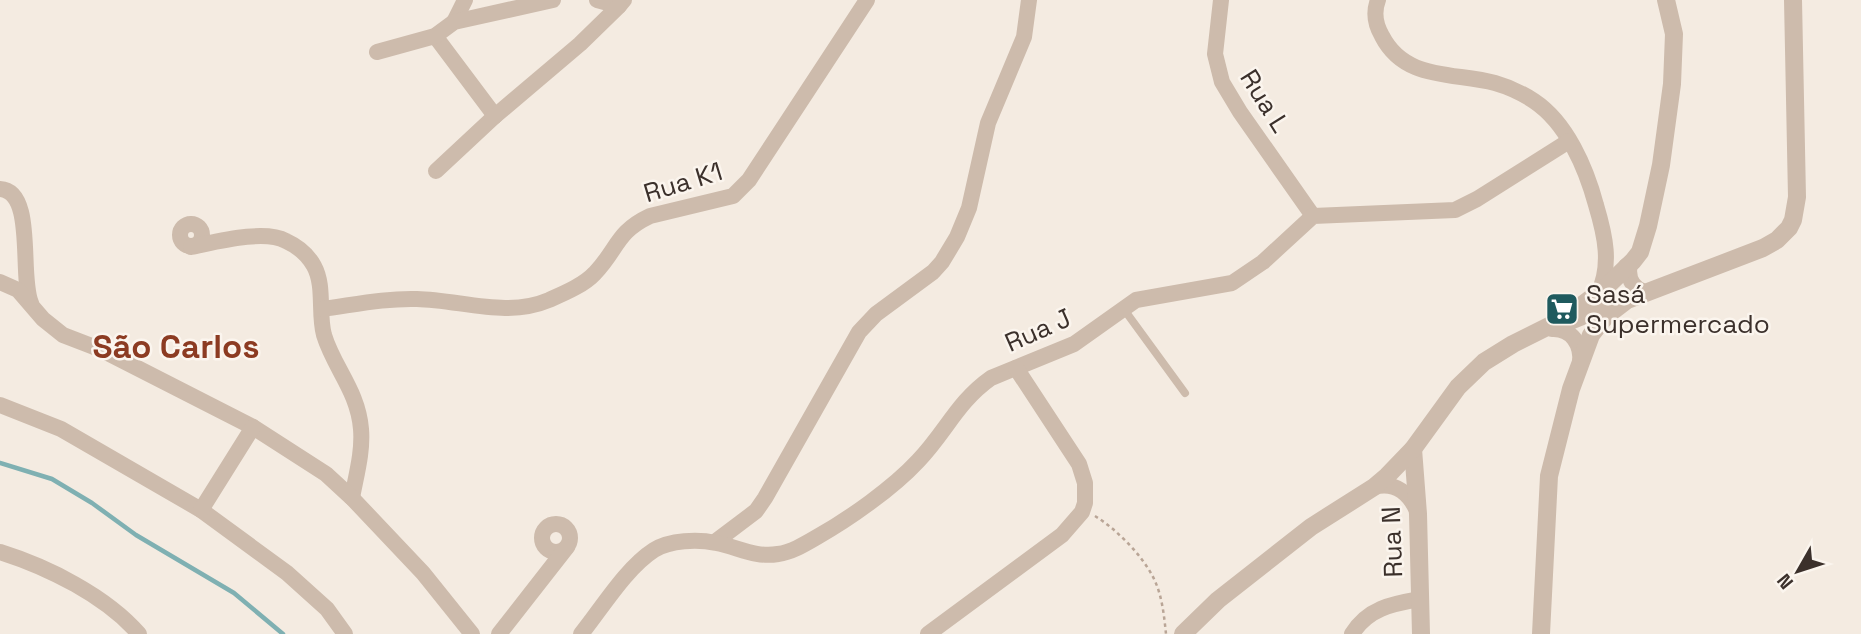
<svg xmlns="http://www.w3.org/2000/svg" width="1861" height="634" viewBox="0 0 1861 634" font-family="'Space Grotesk',sans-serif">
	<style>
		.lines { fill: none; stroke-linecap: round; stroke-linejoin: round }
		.stream { stroke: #7fb0b2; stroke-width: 4.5 }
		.path { stroke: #b9a596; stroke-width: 2.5; stroke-dasharray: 3.5 3.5; stroke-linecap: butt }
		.service { stroke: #cdbbac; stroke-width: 8 }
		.minor { stroke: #cdbbac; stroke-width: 16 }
		.tertiary { stroke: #cdbbac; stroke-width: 18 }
		.labels { text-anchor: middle; stroke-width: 5; stroke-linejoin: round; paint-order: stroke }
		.street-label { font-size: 26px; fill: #3b302b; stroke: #fbf5ee }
		.poi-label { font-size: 26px; fill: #3b302b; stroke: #fbf5ee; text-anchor: start }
		.district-label { font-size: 33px; font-weight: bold; fill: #8c3b22; stroke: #fbf5ee }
	</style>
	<rect width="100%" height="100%" fill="#f4ebe1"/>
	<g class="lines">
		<path class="stream" d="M 0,463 L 52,479 L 92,503 L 136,535 L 234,593 L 283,634"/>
		<path class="path" d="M 1095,516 C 1116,529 1140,553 1152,575 C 1162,593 1164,615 1166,634"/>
		<path class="service" d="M 1123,308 L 1185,393"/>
		<g class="minor">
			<path d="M 597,0 L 619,6 L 624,0"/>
			<path d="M 1221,0 L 1215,54 L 1222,82 L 1240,112 L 1313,216"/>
			<path d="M 1378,0 C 1373,13 1375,24 1382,36 C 1405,81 1454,72 1495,83 C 1509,87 1522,93 1534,101 C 1567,123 1586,168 1596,205 C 1605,235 1612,265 1598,294"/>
			<path d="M 454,22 L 465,0"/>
			<path d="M 435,36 L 495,116"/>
			<path d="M 377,52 L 435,36 L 454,22 L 553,0"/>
			<path d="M 436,171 L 495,116 L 580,44 L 619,6"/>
			<path d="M 0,189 C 36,191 19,276 31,303"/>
			<circle cx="191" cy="235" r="11"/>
			<path d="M 191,247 C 216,242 264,229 286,241 C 297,246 308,255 314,266 C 325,286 318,313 324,335 C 334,368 358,391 361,429 C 363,452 356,476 352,498"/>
			<path d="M 1626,266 L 1630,264 C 1627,277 1631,287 1644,292"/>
			<path d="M 0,282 L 18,290 L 43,319 L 63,335 L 102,350 L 253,427 L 326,474 L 352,498 L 423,573 L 472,634"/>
			<path d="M 322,309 C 353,305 385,298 417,299 C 461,300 507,318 549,300 C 565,293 584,285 595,273 C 618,249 616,232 650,216 L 733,196 L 749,180 L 867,0"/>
			<path d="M 1560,326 L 1620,302"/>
			<path d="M 1552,329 C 1572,328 1582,345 1580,363"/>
			<path d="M 0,405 L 61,429 L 201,510 L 287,573 L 327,609 L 345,634"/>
			<path d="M 1374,487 C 1396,481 1410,494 1418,513"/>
			<path d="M 201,510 L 253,427"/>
			<circle cx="556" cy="538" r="14"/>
			<path d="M 715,542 L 756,511 L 765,498 L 859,332 L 876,314 L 933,272 L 942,262 L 957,237 L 969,208 L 988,123 L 1024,37 L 1029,0"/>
			<path d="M 0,552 C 48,567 106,596 139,634"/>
			<path d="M 499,634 L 567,547"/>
			<path d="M 581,634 C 602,608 626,568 654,550 C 670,540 698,539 716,543 C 738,547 755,558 778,554 C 792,552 805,544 817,537 C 849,519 893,488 918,461 C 946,432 957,402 991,378 L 1074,344 L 1136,300 L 1232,283 L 1263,262 L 1313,216 L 1455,210 L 1477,199 L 1569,141"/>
			<path d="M 928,634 L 1062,535 L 1082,512 L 1085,503 L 1085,483 L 1079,464 L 1016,368"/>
			<path d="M 1352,634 C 1368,608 1392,604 1420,599"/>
		</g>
		<g class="tertiary">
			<path d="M 1413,449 L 1418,514 L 1421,634"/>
			<path d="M 1183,634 L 1218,600 L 1311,527 L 1374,487 L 1387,476 L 1413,449 L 1458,387 L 1484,362 L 1513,344 L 1565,318 L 1606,287 L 1633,261 L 1640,252 L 1648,226 L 1661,165 L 1672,84 L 1674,34 L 1666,0"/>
			<path d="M 1541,634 L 1549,476 L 1571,389 L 1591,335 L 1606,316 L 1627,300 L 1763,248 L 1777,240 L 1789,228 L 1793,220 L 1797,197 L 1793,0"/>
		</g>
	</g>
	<defs>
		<symbol id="supermarket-square" viewBox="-11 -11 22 22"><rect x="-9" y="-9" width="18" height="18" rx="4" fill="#1f5a5e" stroke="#fbf5ee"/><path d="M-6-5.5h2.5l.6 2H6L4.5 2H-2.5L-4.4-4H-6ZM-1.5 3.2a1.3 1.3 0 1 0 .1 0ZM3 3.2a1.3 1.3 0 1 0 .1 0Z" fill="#fff"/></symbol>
	</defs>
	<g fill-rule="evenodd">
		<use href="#supermarket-square" x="1543" y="290" width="38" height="38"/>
	</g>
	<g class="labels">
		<g class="street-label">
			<text transform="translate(1265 101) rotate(58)" y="9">Rua L</text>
			<text transform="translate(683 182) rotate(-17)" y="9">Rua K1</text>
			<text transform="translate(1038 330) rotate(-24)" y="9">Rua J</text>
			<text transform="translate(1392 542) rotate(-92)" y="9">Rua N</text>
		</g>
		<g class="poi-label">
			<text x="1586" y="303">Sasá<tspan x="1586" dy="30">Supermercado</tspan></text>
		</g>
		<g class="district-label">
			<text x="176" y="358">São Carlos</text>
		</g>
	</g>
	<g transform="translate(1798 571) rotate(231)" stroke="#fbf5ee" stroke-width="5" paint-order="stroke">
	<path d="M0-5L12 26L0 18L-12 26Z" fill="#3b302b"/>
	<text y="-10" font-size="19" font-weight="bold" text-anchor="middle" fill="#3b302b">N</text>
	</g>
</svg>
